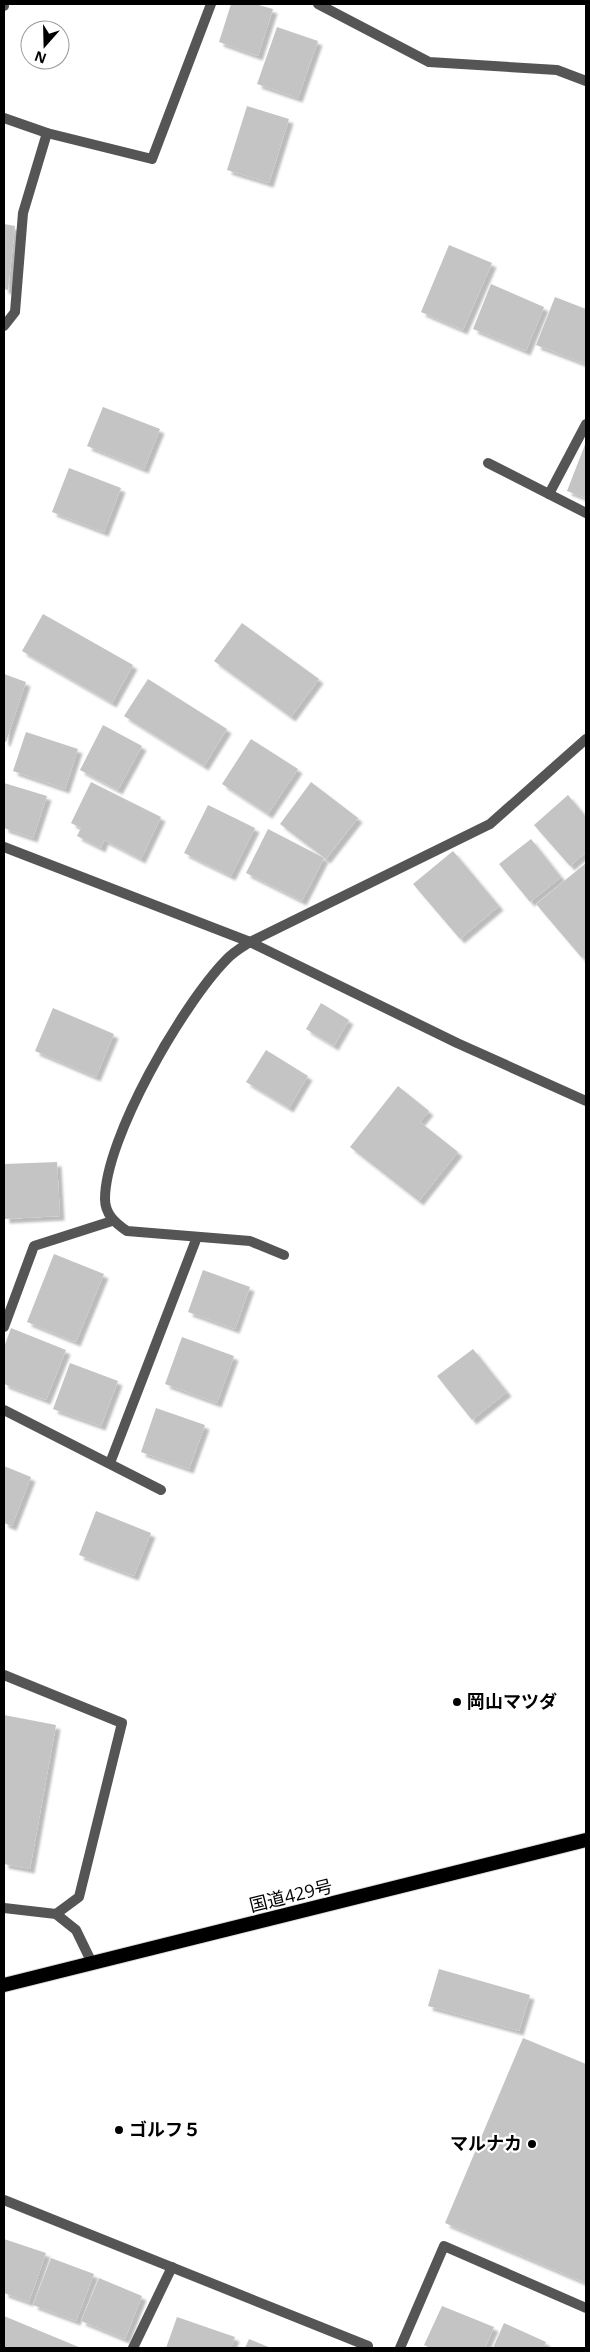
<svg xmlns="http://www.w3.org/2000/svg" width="590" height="2352" viewBox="0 0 590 2352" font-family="'Open Sans','Noto Sans JP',sans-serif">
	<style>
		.building { fill: #c4c4c4; filter: url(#shadow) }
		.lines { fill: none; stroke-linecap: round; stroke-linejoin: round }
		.trunk-casing { stroke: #dbdbdb; stroke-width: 16 }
		.minor { stroke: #555; stroke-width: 10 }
		.trunk { stroke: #000; stroke-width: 14 }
		.poi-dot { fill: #000; stroke: #fff; stroke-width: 2 }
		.labels { text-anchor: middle; stroke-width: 4.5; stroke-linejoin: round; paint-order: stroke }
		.poi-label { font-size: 18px; font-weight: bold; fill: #000; stroke: #fff; text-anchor: start }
		.street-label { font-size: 18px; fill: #000; stroke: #fff }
	</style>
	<defs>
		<filter id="shadow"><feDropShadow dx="4.5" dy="4.5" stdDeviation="1" flood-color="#0004"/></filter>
	</defs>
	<rect width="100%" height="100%" fill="#fff"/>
	<g class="building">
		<path d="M 231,4 L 255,4 L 273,9 L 258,56 L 219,42 Z"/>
		<path d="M 277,27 L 318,41 L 298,98 L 257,84 Z"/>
		<path d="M 247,106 L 289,119 L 269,183 L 227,170 Z"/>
		<path d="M 4,224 L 15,226 L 8,290 L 4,289 Z"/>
		<path d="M 449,245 L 492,263 L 463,330 L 421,312 Z"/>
		<path d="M 491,284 L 544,307 L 526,351 L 473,329 Z"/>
		<path d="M 555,297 L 586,309 L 586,364 L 536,345 Z"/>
		<path d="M 103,407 L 160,429 L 144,469 L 87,446 Z"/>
		<path d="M 586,442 L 586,498 L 567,491 Z"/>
		<path d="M 69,468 L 121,488 L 104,532 L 52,512 Z"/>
		<path d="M 43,614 L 133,665 L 112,703 L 22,651 Z"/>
		<path d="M 242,623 L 319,679 L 291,717 L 214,661 Z"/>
		<path d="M 4,674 L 26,682 L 6,742 L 4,741 Z"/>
		<path d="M 148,679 L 227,729 L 204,766 L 124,716 Z"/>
		<path d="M 103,725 L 142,746 L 118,790 L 80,770 Z"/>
		<path d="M 26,732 L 78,749 L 65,789 L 13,771 Z"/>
		<path d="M 251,739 L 298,769 L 268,814 L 222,784 Z"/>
		<path d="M 91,782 L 161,817 L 141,859 L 104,840 L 101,848 L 77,836 L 81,828 L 71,823 Z"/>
		<path d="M 311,782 L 358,818 L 326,859 L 280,824 Z"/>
		<path d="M 4,783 L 47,796 L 33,838 L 4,828 Z"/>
		<path d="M 568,795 L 586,817 L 586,852 L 570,866 L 534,825 Z"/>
		<path d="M 208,805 L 255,828 L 231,876 L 184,853 Z"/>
		<path d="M 268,829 L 324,858 L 302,901 L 246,873 Z"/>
		<path d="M 531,839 L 561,877 L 530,902 L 499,864 Z"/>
		<path d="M 453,851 L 499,906 L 460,939 L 413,884 Z"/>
		<path d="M 586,863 L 586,954 L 582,958 L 536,904 Z"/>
		<path d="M 321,1003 L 349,1020 L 334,1046 L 306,1029 Z"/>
		<path d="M 53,1008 L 114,1034 L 96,1077 L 35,1051 Z"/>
		<path d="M 266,1050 L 308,1076 L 289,1108 L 246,1082 Z"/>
		<path d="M 398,1086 L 429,1111 L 420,1122 L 458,1152 L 419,1201 L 350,1147 Z"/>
		<path d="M 57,1162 L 60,1216 L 5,1219 L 4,1164 Z"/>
		<path d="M 54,1254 L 104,1274 L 76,1342 L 27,1322 Z"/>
		<path d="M 203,1270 L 250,1287 L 235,1329 L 188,1312 Z"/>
		<path d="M 11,1328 L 66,1350 L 46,1400 L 4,1384 L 4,1347 Z"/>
		<path d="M 182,1337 L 234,1356 L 217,1403 L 165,1384 Z"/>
		<path d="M 473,1349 L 507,1392 L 472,1420 L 437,1376 Z"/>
		<path d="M 70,1363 L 118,1381 L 101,1426 L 53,1409 Z"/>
		<path d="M 156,1408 L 205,1425 L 189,1469 L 141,1452 Z"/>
		<path d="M 4,1466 L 31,1477 L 12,1526 L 4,1523 Z"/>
		<path d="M 96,1511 L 151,1533 L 134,1576 L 79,1555 Z"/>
		<path d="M 4,1715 L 56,1725 L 30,1869 L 4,1864 Z"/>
		<path d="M 439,1969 L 530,1995 L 519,2031 L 428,2006 Z"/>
		<path d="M 523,2038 L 586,2064 L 586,2283 L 445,2223 Z"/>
		<path d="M 4,2239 L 46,2253 L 29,2302 L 4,2293 Z"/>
		<path d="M 51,2258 L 94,2274 L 76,2321 L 33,2305 Z"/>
		<path d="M 99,2278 L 142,2296 L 125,2339 L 81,2321 Z"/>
		<path d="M 442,2306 L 494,2327 L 485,2348 L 430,2348 L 424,2345 Z"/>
		<path d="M 4,2316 L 81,2348 L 4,2348 Z"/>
		<path d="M 177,2317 L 235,2337 L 231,2348 L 166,2348 Z"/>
		<path d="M 504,2323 L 546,2342 L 543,2348 L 493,2348 Z"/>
		<path d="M 249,2339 L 271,2348 L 245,2348 Z"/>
	</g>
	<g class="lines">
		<defs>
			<path id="trunk" d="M 4,1985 L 586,1840"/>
		</defs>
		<use href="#trunk" class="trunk-casing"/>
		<g class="minor">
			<path d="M 318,4 L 429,62 L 557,70 L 586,81"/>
			<path d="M 4,6 L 4,4"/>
			<path d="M 4,118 L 47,133 L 152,159 L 211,4"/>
			<path d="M 4,326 L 15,312 L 23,213 L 47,133"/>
			<path d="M 488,463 L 586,513"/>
			<path d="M 549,494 L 586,424"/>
			<path d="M 4,847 L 250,942 L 457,1043 L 586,1101"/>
			<path d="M 284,1255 L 250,1241 L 127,1231 C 115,1223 105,1214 105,1199 C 105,1138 183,1004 226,960 C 232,953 242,947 250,942 L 490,824 L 586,739"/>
			<path d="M 4,1327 L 34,1246 L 112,1221"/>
			<path d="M 4,1410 L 161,1490"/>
			<path d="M 110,1463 L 197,1237"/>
			<path d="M 4,1675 L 122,1723 L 79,1897 L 56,1914"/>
			<path d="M 4,1908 L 56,1914 L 76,1930 L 92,1963"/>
			<path d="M 4,2200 L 368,2346"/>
			<path d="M 133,2348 L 172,2267"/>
			<path d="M 400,2348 L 444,2246 L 586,2308"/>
		</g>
		<use href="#trunk" class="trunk"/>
	</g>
	<g class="poi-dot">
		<circle cx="457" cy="1702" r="5"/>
		<circle cx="119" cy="2130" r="5"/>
		<circle cx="532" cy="2144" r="5"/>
	</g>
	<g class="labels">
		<g class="poi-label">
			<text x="467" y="1708">岡山マツダ</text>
			<text x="129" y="2136">ゴルフ５</text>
			<text x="522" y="2150" text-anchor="end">マルナカ</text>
		</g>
		<g class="street-label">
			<text transform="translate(291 1896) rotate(-14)" y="6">国道429号</text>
		</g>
	</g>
	<rect width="590" height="2352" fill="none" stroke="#000000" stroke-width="10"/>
	<g transform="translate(45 45) rotate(200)"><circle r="24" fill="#ffffff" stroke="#999999"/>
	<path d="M0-4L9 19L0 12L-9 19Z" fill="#000000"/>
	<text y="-8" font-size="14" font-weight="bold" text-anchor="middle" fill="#000000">N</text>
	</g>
</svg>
